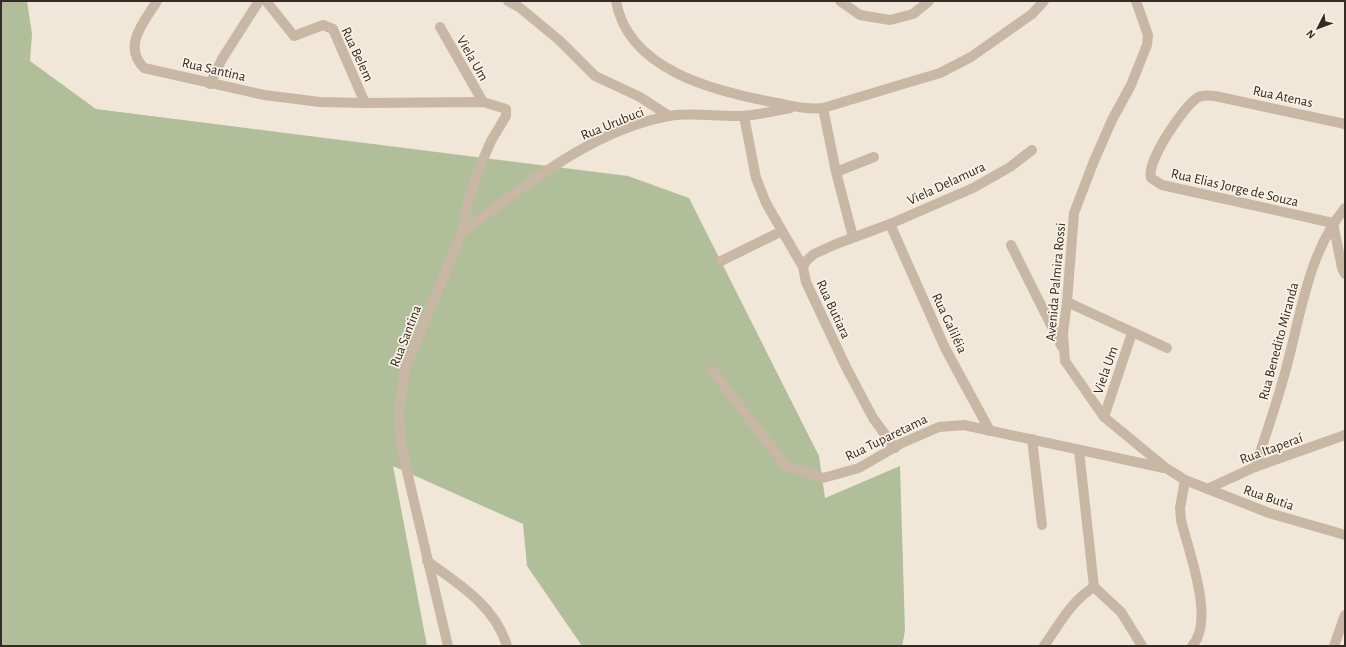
<svg xmlns="http://www.w3.org/2000/svg" width="1346" height="647" viewBox="0 0 1346 647" font-family="'Alegreya Sans',sans-serif">
	<style>
		.green { fill: #b0bf99 }
		.lines { fill: none; stroke-linecap: round; stroke-linejoin: round }
		.minor { stroke: #c8b7a5; stroke-width: 10 }
		.labels { text-anchor: middle; stroke-width: 3.5; stroke-linejoin: round; paint-order: stroke }
		.street-label { font-size: 14px; fill: #342b26; stroke: #f8f1e4 }
	</style>
	<rect width="100%" height="100%" fill="#f0e7d8"/>
	<path class="green" d="M 1,1 L 27,1 L 32,34 L 30,61 L 96,109 L 628,176 L 689,198 L 819,456 L 825,498 L 900,466 L 905,631 L 902,646 L 582,646 L 527,566 L 523,524 L 393,466 L 427,646 L 1,646 Z"/>
	<g class="lines">
		<g class="minor">
			<path d="M 157,1 C 144,22 122,46 144,68 L 264,95 L 320,102 L 365,103 L 483,102 L 506,109 L 506,116 L 491,141 L 479,169 L 468,202 L 462,232 L 406,367 L 399,408 L 401,446 L 448,646"/>
			<path d="M 266,1 L 294,36 L 323,25 L 333,29 L 365,103"/>
			<path d="M 508,1 L 519,7 L 559,40 L 595,76 L 640,97 L 669,116"/>
			<path d="M 616,1 C 628,70 714,91 772,102 C 790,105 805,110 823,108 L 940,73 L 971,57 L 1032,14 L 1044,1"/>
			<path d="M 840,1 L 860,15 L 890,20 L 913,14 L 929,1"/>
			<path d="M 1136,1 L 1148,35 L 1147,45 L 1131,85 L 1112,120 L 1094,161 L 1074,213 L 1067,302 L 1063,333 L 1065,361 L 1104,417 L 1166,468 L 1185,480 L 1269,513 L 1345,535"/>
			<path d="M 440,27 L 483,102"/>
			<path d="M 210,84 L 222,59 L 259,1"/>
			<path d="M 823,108 L 836,172 L 853,237"/>
			<path d="M 744,116 L 756,178 L 766,203 L 803,267"/>
			<path d="M 836,172 L 874,157"/>
			<path d="M 1333,223 L 1162,185 L 1151,178 C 1146,162 1183,107 1197,98 C 1203,94 1209,96 1215,96 L 1345,124"/>
			<path d="M 1333,223 L 1342,268 L 1345,274"/>
			<path d="M 890,224 L 945,348 L 990,431"/>
			<path d="M 462,232 C 524,187 591,130 669,116 C 693,112 718,117 742,116 C 758,115 775,111 790,108"/>
			<path d="M 1011,245 L 1062,347"/>
			<path d="M 721,261 L 782,231"/>
			<path d="M 1067,302 L 1167,348"/>
			<path d="M 712,370 L 786,466 L 823,478 L 859,468 L 902,443 L 939,427 L 964,425 L 1164,468"/>
			<path d="M 1104,417 L 1132,333"/>
			<path d="M 1032,439 L 1042,525"/>
			<path d="M 895,448 L 873,418 L 846,367 L 806,282 L 803,267 L 806,261 L 814,254 L 836,244 L 890,224 L 973,188 L 1010,167 L 1032,150"/>
			<path d="M 1079,450 L 1094,587"/>
			<path d="M 1255,467 C 1266,435 1277,402 1286,369 C 1301,314 1308,253 1345,208"/>
			<path d="M 1185,480 L 1180,508 L 1181,520 C 1188,550 1216,621 1192,646"/>
			<path d="M 1207,489 L 1255,467 L 1345,435"/>
			<path d="M 427,561 C 459,584 495,606 507,646"/>
			<path d="M 1044,646 C 1059,625 1071,601 1094,587 L 1121,612 L 1142,646"/>
			<path d="M 1334,646 L 1345,615"/>
		</g>
	</g>
	<g class="labels">
		<g class="street-label">
			<text transform="translate(358 54) rotate(65)" y="5">Rua Belem</text>
			<text transform="translate(473 58) rotate(60)" y="5">Viela Um</text>
			<text transform="translate(214 69) rotate(13)" y="5">Rua Santina</text>
			<text transform="translate(1283 96) rotate(12)" y="5">Rua Atenas</text>
			<text transform="translate(612 123) rotate(-22)" y="5">Rua Urubuci</text>
			<text transform="translate(946 183) rotate(-25)" y="5">Viela Delamura</text>
			<text transform="translate(1235 187) rotate(13)" y="5">Rua Elias Jorge de Souza</text>
			<text transform="translate(1055 282) rotate(-85)" y="5">Avenida Palmira Rossi</text>
			<text transform="translate(834 309) rotate(65)" y="5">Rua Butiara</text>
			<text transform="translate(950 323) rotate(65)" y="5">Rua Galiléia</text>
			<text transform="translate(405 336) rotate(-69)" y="5">Rua Santina</text>
			<text transform="translate(1278 341) rotate(-75)" y="5">Rua Benedito Miranda</text>
			<text transform="translate(1105 370) rotate(-71)" y="5">Viela Um</text>
			<text transform="translate(886 437) rotate(-26)" y="5">Rua Tuparetama</text>
			<text transform="translate(1271 448) rotate(-20)" y="5">Rua Itaperaí</text>
			<text transform="translate(1269 497) rotate(19)" y="5">Rua Butia</text>
		</g>
	</g>
	<rect width="1346" height="647" fill="none" stroke="#342b26" stroke-width="4"/>
	<g transform="translate(1318 28) rotate(228)" stroke="#f8f1e4" stroke-width="3" paint-order="stroke">
	<path d="M0-3L7 15L0 10L-7 15Z" fill="#342b26"/>
	<text y="-6" font-size="11" font-weight="bold" text-anchor="middle" fill="#342b26">N</text>
	</g>
</svg>
